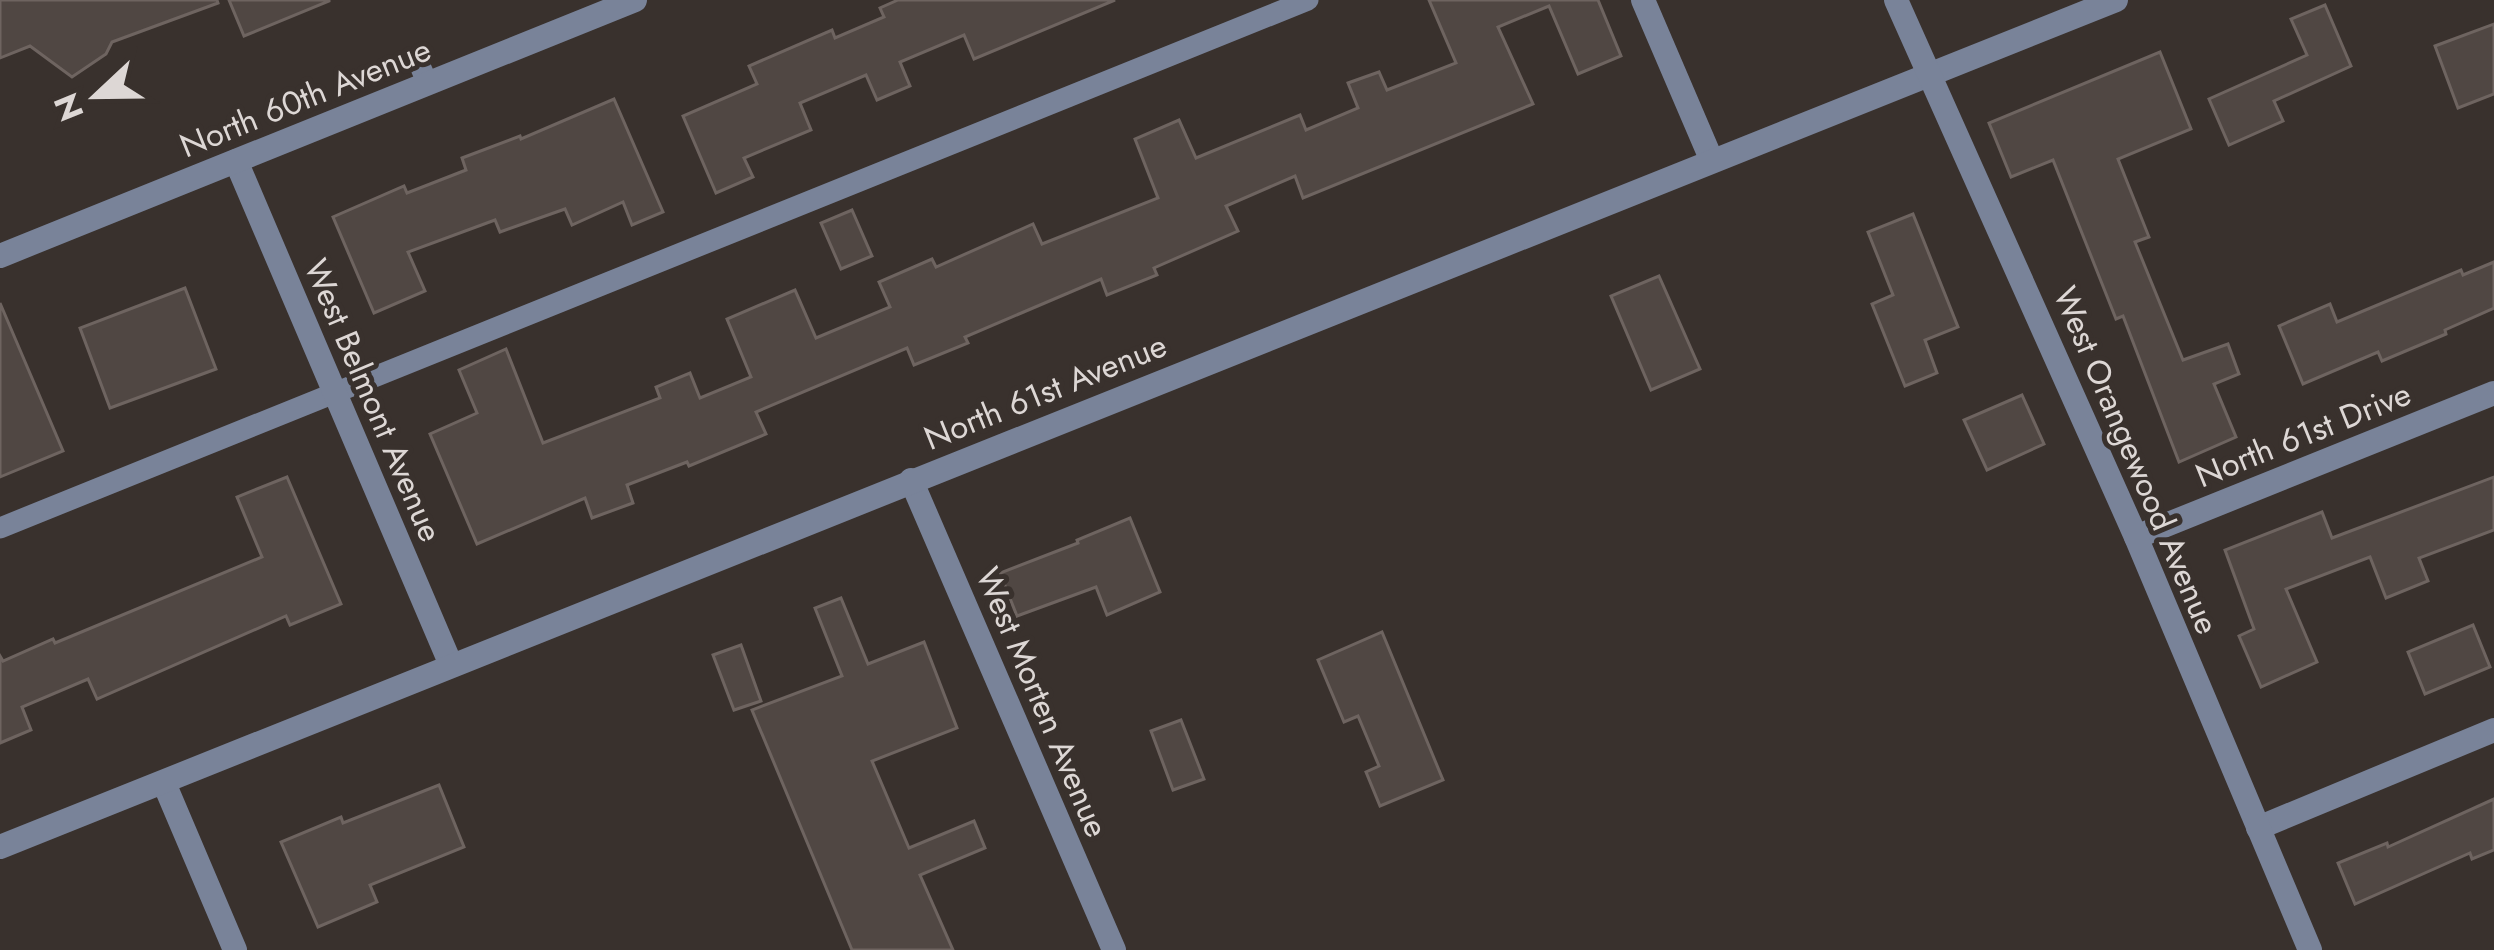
<svg xmlns="http://www.w3.org/2000/svg" width="2494" height="950" viewBox="0 0 2494 950" font-family="Jost,sans-serif">
	<style>
		.building { fill: #504743; stroke: #6e6460; stroke-width: 3 }
		.lines { fill: none; stroke-linecap: round; stroke-linejoin: round }
		.service { stroke: #798399; stroke-width: 21 }
		.minor { stroke: #798399; stroke-width: 24 }
		.tertiary { stroke: #798399; stroke-width: 24 }
		.labels { text-anchor: middle; stroke-width: 10; stroke-linejoin: round; paint-order: stroke }
		.street-label { font-size: 33px; fill: #ddd7d5; stroke: #39312d }
	</style>
	<rect width="100%" height="100%" fill="#39312d"/>
	<g class="building">
		<path d="M 0,0 L 217,0 L 218,3 L 112,42 L 106,54 L 72,77 L 30,46 L 0,58 Z"/>
		<path d="M 229,0 L 329,0 L 329,1 L 244,36 Z"/>
		<path d="M 898,0 L 1115,0 L 974,59 L 964,35 L 900,62 L 910,86 L 877,100 L 866,75 L 800,103 L 811,130 L 744,158 L 753,177 L 716,193 L 683,116 L 757,84 L 749,66 L 832,30 L 835,38 L 884,17 L 880,8 Z"/>
		<path d="M 1429,0 L 1598,0 L 1621,56 L 1578,74 L 1549,6 L 1498,27 L 1533,104 L 1303,198 L 1295,176 L 1226,206 L 1238,231 L 1154,268 L 1157,275 L 1107,295 L 1101,279 L 965,337 L 968,343 L 914,365 L 907,348 L 756,412 L 766,434 L 689,466 L 687,462 L 627,485 L 633,503 L 592,518 L 585,498 L 477,544 L 430,434 L 477,413 L 459,370 L 506,349 L 543,443 L 660,398 L 656,387 L 690,373 L 700,398 L 751,377 L 727,319 L 795,290 L 816,338 L 890,307 L 879,282 L 932,259 L 936,267 L 1033,224 L 1042,244 L 1158,198 L 1135,139 L 1179,120 L 1196,158 L 1300,115 L 1306,130 L 1358,108 L 1348,83 L 1379,72 L 1387,90 L 1456,63 Z"/>
		<path d="M 2325,5 L 2351,66 L 2274,101 L 2283,121 L 2229,145 L 2209,99 L 2307,55 L 2291,19 Z"/>
		<path d="M 2494,24 L 2494,94 L 2458,108 L 2435,46 Z"/>
		<path d="M 2160,52 L 2191,129 L 2118,159 L 2149,237 L 2135,242 L 2183,360 L 2228,344 L 2239,374 L 2214,384 L 2236,437 L 2179,462 L 2123,316 L 2116,319 L 2053,160 L 2011,177 L 1989,123 Z"/>
		<path d="M 614,99 L 663,212 L 632,225 L 623,202 L 572,225 L 565,209 L 500,232 L 495,220 L 408,252 L 425,291 L 374,313 L 333,217 L 404,186 L 407,193 L 466,170 L 462,158 L 520,136 L 521,139 Z"/>
		<path d="M 852,210 L 872,256 L 841,269 L 821,223 Z"/>
		<path d="M 1913,214 L 1958,327 L 1925,340 L 1937,373 L 1905,386 L 1872,304 L 1893,295 L 1868,232 Z"/>
		<path d="M 2494,262 L 2494,308 L 2445,330 L 2446,334 L 2382,361 L 2378,352 L 2303,384 L 2279,326 L 2330,304 L 2337,322 L 2461,270 L 2463,275 Z"/>
		<path d="M 1659,276 L 1700,369 L 1651,390 L 1611,296 Z"/>
		<path d="M 185,288 L 216,369 L 110,408 L 80,328 Z"/>
		<path d="M 0,303 L 63,451 L 0,477 Z"/>
		<path d="M 2022,395 L 2044,444 L 1987,470 L 1964,420 Z"/>
		<path d="M 287,477 L 341,604 L 290,625 L 286,616 L 97,699 L 88,679 L 22,707 L 31,730 L 0,743 L 0,656 L 3,661 L 53,639 L 55,643 L 262,557 L 237,497 Z"/>
		<path d="M 2494,477 L 2494,530 L 2419,558 L 2428,581 L 2386,598 L 2370,557 L 2286,589 L 2317,662 L 2261,687 L 2239,636 L 2254,629 L 2225,550 L 2322,512 L 2332,538 Z"/>
		<path d="M 1130,518 L 1160,592 L 1107,615 L 1096,587 L 1017,616 L 1000,573 L 1078,543 L 1077,540 Z"/>
		<path d="M 841,598 L 868,664 L 924,642 L 957,728 L 872,761 L 909,848 L 974,821 L 985,848 L 920,875 L 953,950 L 852,950 L 752,710 L 842,676 L 815,608 Z"/>
		<path d="M 2473,625 L 2490,667 L 2425,694 L 2408,652 Z"/>
		<path d="M 1382,632 L 1443,780 L 1380,806 L 1366,772 L 1379,766 L 1358,716 L 1344,722 L 1318,660 Z"/>
		<path d="M 741,645 L 761,701 L 734,710 L 713,655 Z"/>
		<path d="M 1181,720 L 1204,779 L 1173,790 L 1151,731 Z"/>
		<path d="M 439,785 L 464,847 L 370,885 L 377,902 L 318,927 L 281,842 L 341,817 L 343,823 Z"/>
		<path d="M 2494,799 L 2494,850 L 2472,859 L 2470,853 L 2355,904 L 2338,863 L 2387,843 L 2388,847 Z"/>
	</g>
	<g class="lines">
		<g class="service">
			<path d="M 417,59 L 428,84"/>
			<path d="M 0,528 L 1308,0"/>
		</g>
		<g class="minor">
			<path d="M 1643,0 L 1712,161"/>
			<path d="M 236,161 L 451,665"/>
			<path d="M 0,256 L 635,0"/>
			<path d="M 911,480 L 1114,950"/>
			<path d="M 2136,537 L 2494,393"/>
			<path d="M 164,783 L 235,950"/>
			<path d="M 2258,828 L 2494,730"/>
			<path d="M 0,847 L 2116,0"/>
		</g>
		<path class="tertiary" d="M 1896,0 L 2136,537 L 2310,950"/>
	</g>
	<g class="labels">
		<g class="street-label">
			<text transform="translate(305 97) rotate(-22)" y="12">North 60th Avenue</text>
			<text transform="translate(1045 391) rotate(-22)" y="12">North 61st Avenue</text>
			<text transform="translate(374 400) rotate(67)" y="12">West Belmont Avenue</text>
			<text transform="translate(2303 434) rotate(-22)" y="12">North 61st Drive</text>
			<text transform="translate(2137 460) rotate(67)" y="12">West Orangewood Avenue</text>
			<text transform="translate(1043 702) rotate(67)" y="12">West Morten Avenue</text>
		</g>
	</g>
	<g transform="translate(96 96) rotate(248)" stroke="#39312d" stroke-width="9" paint-order="stroke">
	<path d="M0-9L21 45L0 30L-21 45Z" fill="#ddd7d5"/>
	<text y="-18" font-size="33" font-weight="bold" text-anchor="middle" fill="#ddd7d5">N</text>
	</g>
</svg>
